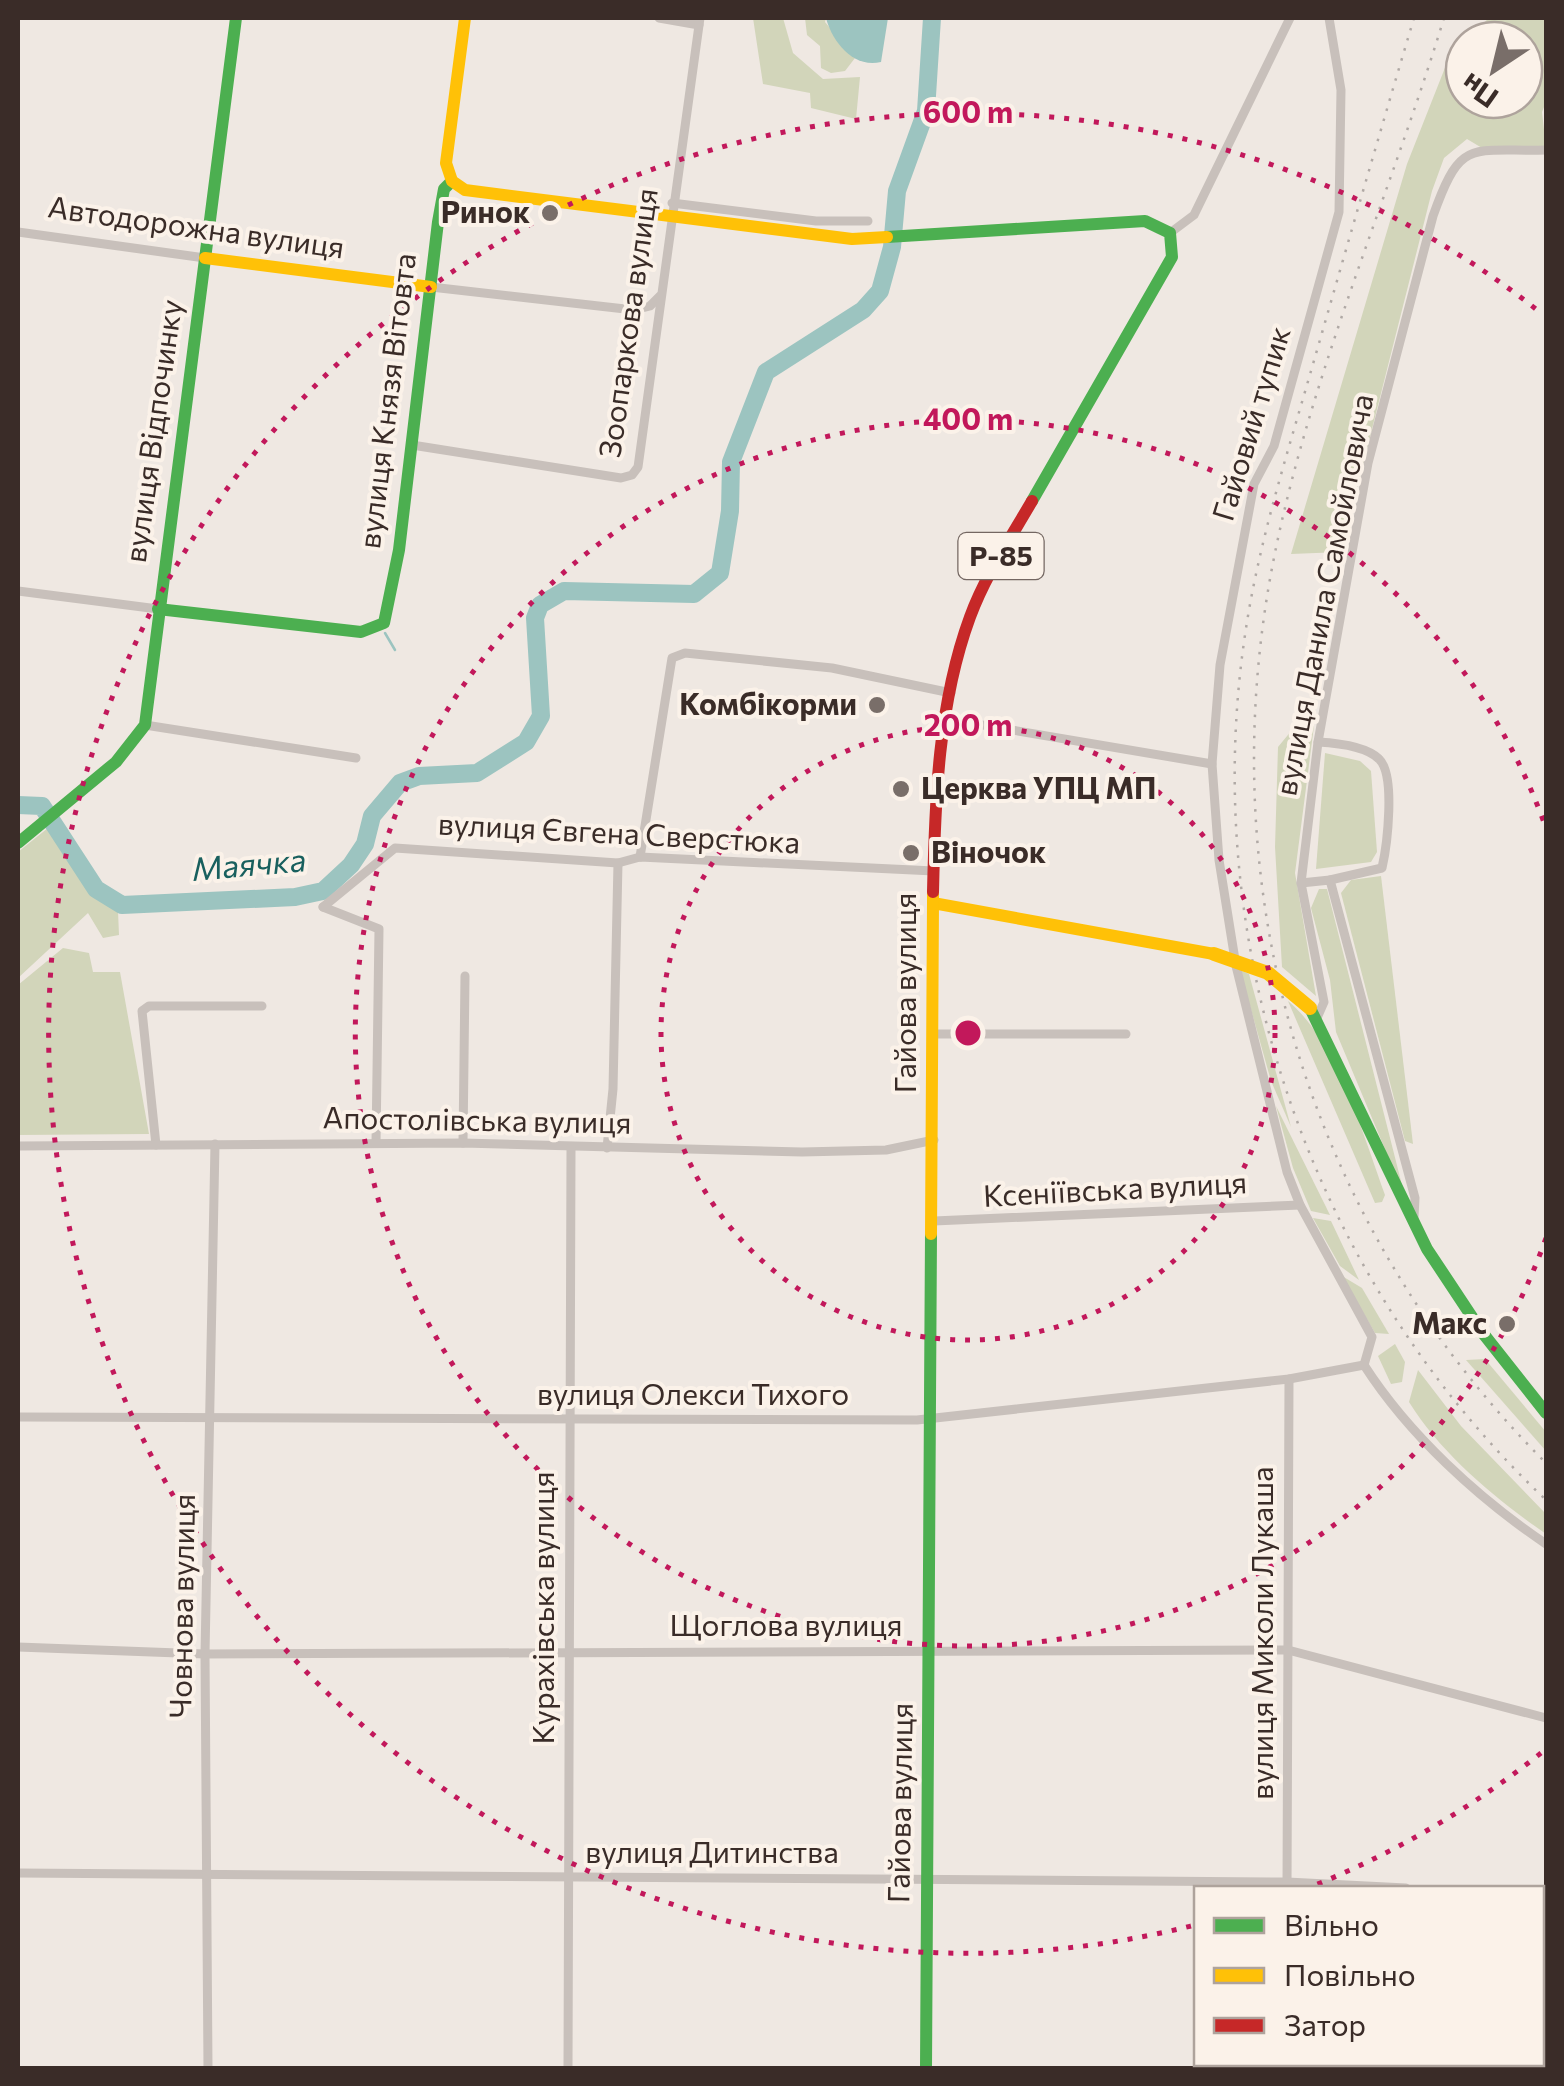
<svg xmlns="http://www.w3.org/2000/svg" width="1564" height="2086" viewBox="0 0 1564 2086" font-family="Commissioner,sans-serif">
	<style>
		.green { fill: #d2d5ba }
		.water { fill: #9cc4c0 }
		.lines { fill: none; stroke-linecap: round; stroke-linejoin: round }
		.stream { stroke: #9cc4c0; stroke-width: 2.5 }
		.river { stroke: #9cc4c0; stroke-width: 18 }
		.street { stroke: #c8c0bb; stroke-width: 9 }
		.fast { stroke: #4caf50; stroke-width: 12 }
		.slow { stroke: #ffc107; stroke-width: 12 }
		.jam { stroke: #c62828; stroke-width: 12 }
		.rail { stroke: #b0a9a5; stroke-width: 2.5; stroke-dasharray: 2.5 8; stroke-linecap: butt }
		.slow-bridge { stroke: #ffc107; stroke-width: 14 }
		.ring { fill: none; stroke: #c2185b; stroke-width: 5; stroke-dasharray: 5 10 }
		.poi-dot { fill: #796e69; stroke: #fbf2e9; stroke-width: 4 }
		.labels { text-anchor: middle; stroke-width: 8; stroke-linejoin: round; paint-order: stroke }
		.shield { fill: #fbf2e9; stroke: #746762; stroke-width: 2.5 }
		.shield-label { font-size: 28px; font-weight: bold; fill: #3a2c28 }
		.poi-label { font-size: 30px; font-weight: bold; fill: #3a2c28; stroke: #fbf2e9; text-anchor: end }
		.street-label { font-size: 30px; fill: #3a2c28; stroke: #fbf2e9 }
		.water-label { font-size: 32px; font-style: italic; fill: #19605e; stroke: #fbf2e9 }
		.centre { fill: #c2185b; stroke: #fbf2e9; stroke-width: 5 }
		.ring-label { font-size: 30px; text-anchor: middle; font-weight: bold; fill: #c2185b; stroke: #fbf2e9; stroke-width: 8; stroke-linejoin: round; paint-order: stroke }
	</style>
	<rect width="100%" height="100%" fill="#efe8e2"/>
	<g class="green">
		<path d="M 753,18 L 783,18 L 793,53 L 823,79 L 860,77 L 856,119 L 811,108 L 810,93 L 763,84 Z"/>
		<path d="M 805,18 L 826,18 L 825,22 L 855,58 L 845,71 L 831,73 L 821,68 L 820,46 L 807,35 Z"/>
		<path d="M 1489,18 L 1546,18 L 1546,102 L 1542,112 L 1546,147 L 1482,148 L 1467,139 L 1444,158 L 1432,191 L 1341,552 L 1291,554 L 1407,164 L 1452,50 L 1464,41 L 1464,100 L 1524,100 L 1524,40 L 1466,40 Z"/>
		<path d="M 1314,726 L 1295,873 L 1316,996 L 1282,967 L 1275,847 L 1278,747 L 1292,730 Z"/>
		<path d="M 1325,753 L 1360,761 L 1371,771 L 1377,852 L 1371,862 L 1316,869 Z"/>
		<path d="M 48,828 L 108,904 L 118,911 L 119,935 L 103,938 L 88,913 L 18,978 L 18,852 Z"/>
		<path d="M 1381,876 L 1413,1144 L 1405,1141 L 1341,893 L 1351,880 Z"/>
		<path d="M 1319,889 L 1327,889 L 1405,1197 L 1336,1032 L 1330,980 L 1311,908 Z"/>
		<path d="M 63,948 L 89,953 L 93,972 L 120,972 L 149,1134 L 18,1135 L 18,985 Z"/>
		<path d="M 1240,970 L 1249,974 L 1291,1127 L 1271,1081 Z"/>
		<path d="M 1288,1001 C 1336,1040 1364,1137 1385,1195 L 1382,1202 L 1375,1203 Z"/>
		<path d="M 1276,1106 L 1330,1215 L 1311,1211 L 1293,1168 Z"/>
		<path d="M 1313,1218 L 1331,1221 L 1359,1280 L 1340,1266 Z"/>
		<path d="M 1342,1276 L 1362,1288 L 1389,1334 L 1375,1333 Z"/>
		<path d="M 1395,1344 L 1405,1362 L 1402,1382 L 1391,1384 L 1378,1356 Z"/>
		<path d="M 1485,1359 L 1546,1432 L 1546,1451 L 1466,1360 Z"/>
		<path d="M 1418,1370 L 1461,1426 L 1546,1514 L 1546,1534 C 1496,1499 1442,1455 1409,1402 Z"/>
	</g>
	<path class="water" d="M 826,18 L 888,18 L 881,62 C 851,69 831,38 826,18 Z"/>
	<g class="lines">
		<path class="stream" d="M 385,633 L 395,650"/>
		<path class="river" d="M 18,805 L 42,806 L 96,889 L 122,905 L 295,897 L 323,891 L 351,865 L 365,844 L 372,816 L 400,783 L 419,776 L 477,773 L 526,742 L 541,716 L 535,618 L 540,605 L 564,591 L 694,594 L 720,573 L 730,511 L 731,462 L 766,372 L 863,310 L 880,291 L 892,247 L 897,191 L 926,111 L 932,18"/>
		<g class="street">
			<path d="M 659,18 L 699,25"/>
			<path d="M 1329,18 L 1341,90 L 1339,212 L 1274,446 L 1254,484 L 1220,665 L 1212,764 L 1219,860 L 1236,966 L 1287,1172 L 1300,1205 L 1372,1337 L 1364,1365"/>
			<path d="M 672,203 L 816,221 L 868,221"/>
			<path d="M 18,232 L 205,258"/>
			<path d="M 1170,233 L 1194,215 L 1290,18"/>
			<path d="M 431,287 L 634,310 L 650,306 L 660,296"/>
			<path d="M 412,445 L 621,478 L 632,475 L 638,467 L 700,18"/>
			<path d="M 18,591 L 158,609"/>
			<path d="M 947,719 L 1212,764"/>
			<path d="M 145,725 L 356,758"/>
			<path d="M 1318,742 C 1336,743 1366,746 1379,759 C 1396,775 1387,846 1382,868 L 1330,880"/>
			<path d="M 640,857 L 672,658 L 685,653 L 832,668 L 951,693"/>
			<path d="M 1301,883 L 1330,880 L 1415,1198 L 1414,1217"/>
			<path d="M 323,907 L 395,848 L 618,863 L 640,857 L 934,871"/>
			<path d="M 323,907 L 379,929 L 376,1143"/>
			<path d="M 1317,1018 L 1324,1002 L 1301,883 L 1318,742 L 1368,463 L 1433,216 C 1461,137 1470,152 1546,150"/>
			<path d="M 933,1034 L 1126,1034"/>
			<path d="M 463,1143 L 465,976"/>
			<path d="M 156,1145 L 142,1011 L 149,1006 L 262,1006"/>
			<path d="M 18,1146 L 463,1143 L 802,1152 L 886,1150 L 934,1140"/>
			<path d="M 607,1148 L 613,1089 L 618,863"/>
			<path d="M 934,1221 L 1300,1205"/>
			<path d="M 1364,1365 C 1409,1435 1478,1498 1546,1544"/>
			<path d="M 18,1417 L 917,1420 L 1289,1379 L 1364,1365"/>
			<path d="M 18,1647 L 205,1654 L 1288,1650 L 1546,1718"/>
			<path d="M 18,1873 L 1287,1882 L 1406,1888"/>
			<path d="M 1287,1888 L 1289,1379"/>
			<path d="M 1542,1896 L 1546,1897"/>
			<path d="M 208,2068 L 205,1654 L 215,1144"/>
			<path d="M 568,2068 L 571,1148"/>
			<path d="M 1285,2068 L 1285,2064"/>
		</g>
		<g class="fast">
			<path d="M 887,237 L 1145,221 L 1170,233 L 1172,257 L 1032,501"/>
			<path d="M 158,609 L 361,632 L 384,623 L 399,550 L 438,222 L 444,189 L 452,181"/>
			<path d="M 18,843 L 116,762 L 145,725 L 236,18"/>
			<path d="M 1310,1008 L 1427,1249 L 1482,1332 L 1546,1413"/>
			<path d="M 926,2068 L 931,1234"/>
		</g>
		<g class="slow">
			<path d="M 465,18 L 446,163 L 452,181 L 465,190 L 852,239 L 887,237"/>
			<path d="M 205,258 L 431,287"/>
			<path d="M 933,892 L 933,903 L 1214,954"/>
			<path d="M 931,1234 L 933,903"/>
		</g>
		<path class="jam" d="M 933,892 C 935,800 938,704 970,617 C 985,576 1010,539 1032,501"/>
		<g class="rail">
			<path d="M 1414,18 C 1379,135 1345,253 1311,371 C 1286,458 1258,545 1245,635 C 1198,951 1314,1281 1546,1500"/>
			<path d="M 1444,18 C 1389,198 1307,383 1272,568 C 1210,897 1310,1227 1546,1463"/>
		</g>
		<path class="slow-bridge" d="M 1214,954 L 1268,973 L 1310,1008"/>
	</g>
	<g class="ring">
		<circle cx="968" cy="1033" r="307"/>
		<path d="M1546 1238A613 613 0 1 1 1546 828"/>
		<path d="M1541 1753A920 920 0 0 1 1313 1886M1191 1926A920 920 0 1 1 1541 313"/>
	</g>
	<g class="poi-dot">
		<circle cx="550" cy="213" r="10"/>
		<circle cx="877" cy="705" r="10"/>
		<circle cx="901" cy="789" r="10"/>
		<circle cx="911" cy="853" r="10"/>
		<circle cx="1507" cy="1324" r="10"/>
	</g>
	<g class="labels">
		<rect class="shield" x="958.5" y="533" width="85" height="46" rx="8"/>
		<g class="shield-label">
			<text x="1001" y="566">Р-85</text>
		</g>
		<g class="poi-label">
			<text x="530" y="223">Ринок</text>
			<text x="857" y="715">Комбікорми</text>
			<text x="921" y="799" text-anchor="start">Церква УПЦ МП</text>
			<text x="931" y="863" text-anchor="start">Віночок</text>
			<text x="1487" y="1334">Макс</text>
		</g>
		<g class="street-label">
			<text transform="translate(196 228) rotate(8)" y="10">Автодорожна вулиця</text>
			<text transform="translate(629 323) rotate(-82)" y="10">Зоопаркова вулиця</text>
			<text transform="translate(388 401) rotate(-83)" y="10">вулиця Князя Вітовта</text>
			<text transform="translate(1252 424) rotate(-73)" y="10">Гайовий тупик</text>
			<text transform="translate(154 431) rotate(-82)" y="10">вулиця Відпочинку</text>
			<text transform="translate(1325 595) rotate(-79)" y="10">вулиця Данила Самойловича</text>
			<text transform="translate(619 834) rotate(3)" y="10">вулиця Євгена Сверстюка</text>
			<text transform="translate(906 993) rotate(-90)" y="10">Гайова вулиця</text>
			<text transform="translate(477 1121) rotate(1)" y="10">Апостолівська вулиця</text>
			<text transform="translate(1115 1190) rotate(-3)" y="10">Ксеніївська вулиця</text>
			<text x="693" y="1405">вулиця Олекси Тихого</text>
			<text transform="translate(183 1606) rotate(-89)" y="10">Човнова вулиця</text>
			<text transform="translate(544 1608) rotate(-90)" y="10">Курахівська вулиця</text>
			<text x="786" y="1636">Щоглова вулиця</text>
			<text transform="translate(1263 1633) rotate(-90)" y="10">вулиця Миколи Лукаша</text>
			<text transform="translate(901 1803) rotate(-89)" y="10">Гайова вулиця</text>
			<text x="712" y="1863">вулиця Дитинства</text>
		</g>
		<g class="water-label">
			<text transform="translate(249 865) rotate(-5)" y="11">Маячка</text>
		</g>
	</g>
	<circle cx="968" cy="1033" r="15" class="centre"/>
	<g class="ring-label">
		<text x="968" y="123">600 m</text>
		<text x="968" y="430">400 m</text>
		<text x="968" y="736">200 m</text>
	</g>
	<rect width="1564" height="2086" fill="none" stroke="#3a2c28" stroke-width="40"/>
	<rect x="1194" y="1886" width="350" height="180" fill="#fbf2e9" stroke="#aea39c" stroke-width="2.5"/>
	<rect x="1214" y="1918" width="50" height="15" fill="#4caf50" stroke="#aea39c" stroke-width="2.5"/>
	<text x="1284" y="1936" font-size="30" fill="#3a2c28">Вільно</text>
	<rect x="1214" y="1968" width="50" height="15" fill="#ffc107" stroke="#aea39c" stroke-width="2.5"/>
	<text x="1284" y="1986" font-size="30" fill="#3a2c28">Повільно</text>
	<rect x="1214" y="2018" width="50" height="15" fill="#c62828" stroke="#aea39c" stroke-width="2.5"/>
	<text x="1284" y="2036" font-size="30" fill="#3a2c28">Затор</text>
	<g transform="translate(1494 70) rotate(215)"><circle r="48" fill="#fbf2e9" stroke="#aea39c" stroke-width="2.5"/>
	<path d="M0-8L18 38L0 25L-18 38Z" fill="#796e69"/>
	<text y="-15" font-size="28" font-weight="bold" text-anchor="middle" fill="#3a2c28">Пн</text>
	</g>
</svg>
